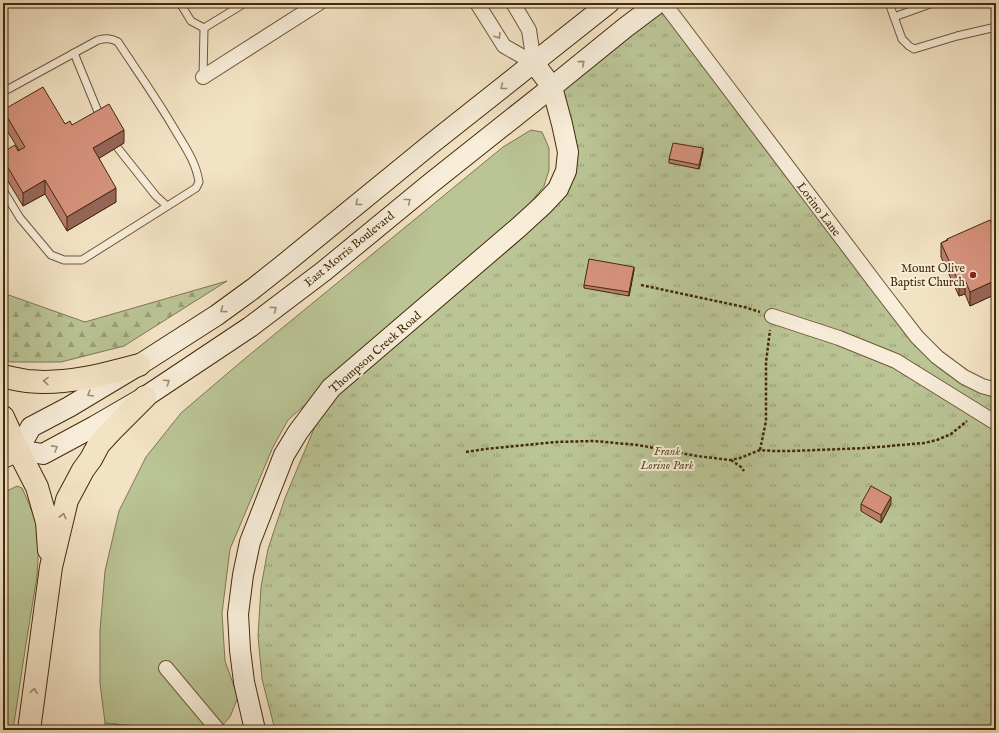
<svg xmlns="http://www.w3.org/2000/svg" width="999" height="733" viewBox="0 0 999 733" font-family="'IM FELL English',serif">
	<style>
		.grass { fill: #bac495; stroke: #7f7750 }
		.forest { fill: url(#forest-firs); stroke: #7f7750 }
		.park { fill: url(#park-tufts); stroke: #7f7750 }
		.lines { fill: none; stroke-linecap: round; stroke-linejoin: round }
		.lane-casing { stroke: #705839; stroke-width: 9 }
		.street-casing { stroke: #705839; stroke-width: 16 }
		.secondary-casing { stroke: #442a0a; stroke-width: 22 }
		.primary-casing { stroke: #442a0a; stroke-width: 24 }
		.highway-casing { stroke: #442a0a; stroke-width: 24 }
		.path { stroke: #442a0a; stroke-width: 2.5; stroke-dasharray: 3 2; stroke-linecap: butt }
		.lane { stroke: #f7edd9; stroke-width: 7 }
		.street { stroke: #f7edd9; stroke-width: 14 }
		.secondary { stroke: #f7edd9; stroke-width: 20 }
		.primary { stroke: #f3e3c5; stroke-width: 22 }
		.highway { stroke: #f3e3c5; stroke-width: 22 }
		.wall { fill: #b97e6c; stroke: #442a0a }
		.shaded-wall { fill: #966758; stroke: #442a0a }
		.building { fill: #d7937d; stroke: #442a0a }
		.oneway { stroke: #9e8c72 }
		.oneway2 { stroke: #9c8668 }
		.poi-dot { fill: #8f2418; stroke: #f7edd9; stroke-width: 1.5 }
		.labels { text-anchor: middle; stroke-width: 4; stroke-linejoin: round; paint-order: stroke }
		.street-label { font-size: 12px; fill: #442a0a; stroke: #f7edd9 }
		.poi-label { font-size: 12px; fill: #442a0a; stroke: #f7edd9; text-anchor: end }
		.park-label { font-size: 12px; font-style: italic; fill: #62502d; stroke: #f7edd9 }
	</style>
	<defs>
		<pattern id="forest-firs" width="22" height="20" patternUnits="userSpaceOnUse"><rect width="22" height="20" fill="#bac495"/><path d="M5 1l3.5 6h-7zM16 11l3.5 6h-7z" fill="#999f78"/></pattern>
		<pattern id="park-tufts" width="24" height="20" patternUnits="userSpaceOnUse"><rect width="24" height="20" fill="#bac495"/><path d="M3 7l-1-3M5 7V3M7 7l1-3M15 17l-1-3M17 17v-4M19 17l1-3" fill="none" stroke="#999f78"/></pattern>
	</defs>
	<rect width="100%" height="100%" fill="#f3e3c5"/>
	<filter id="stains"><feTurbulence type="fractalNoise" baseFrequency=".005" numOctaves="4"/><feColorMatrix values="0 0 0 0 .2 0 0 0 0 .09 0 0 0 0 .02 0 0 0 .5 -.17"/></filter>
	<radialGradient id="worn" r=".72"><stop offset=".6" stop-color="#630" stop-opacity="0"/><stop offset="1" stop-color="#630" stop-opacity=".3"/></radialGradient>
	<g class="grass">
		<path d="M 531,130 L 542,132 L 549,148 L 549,170 L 544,186 L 526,208 L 447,275 L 365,351 L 288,420 L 273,447 L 230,549 L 222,613 L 225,661 L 238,697 L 230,717 L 218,730 L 173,730 L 105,723 L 100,683 L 100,631 L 105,571 L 119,511 L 146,457 L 181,413 L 242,361 L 503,147 Z"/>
		<path d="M 17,486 L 22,488 L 27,499 L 36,522 L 39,542 L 37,576 L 25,650 L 13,730 L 3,730 L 3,493 Z"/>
	</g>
	<g class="forest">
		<path d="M 227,281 L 124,346 L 61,362 L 10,362 L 3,359 L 3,293 L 85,322 Z"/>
		<path d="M 105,723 L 173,730 L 104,730 Z"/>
	</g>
	<path class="park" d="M 658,3 L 937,357 L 996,390 L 996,730 L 275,730 L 262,679 L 258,636 L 261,587 L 268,549 L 285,498 L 331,388 L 566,171 L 552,87 Z"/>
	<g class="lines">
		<defs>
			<g id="lane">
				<path d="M 180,3 L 191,21 L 204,28 L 203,77"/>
				<path d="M 889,3 L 902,39 L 909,46 L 914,49 L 957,36 L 996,27"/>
				<path d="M 894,17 L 933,3"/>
				<path d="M 204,28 L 245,3"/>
				<path d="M 74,53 L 101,119"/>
				<path d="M 3,92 L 98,40 C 106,38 111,38 118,42 C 137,71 157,99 175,130 C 185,147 196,162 199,182 L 196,188 L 82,260 L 64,260 L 51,255 L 20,218 L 3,190"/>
				<path d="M 117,147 L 156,196 L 167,206"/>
			</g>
			<g id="street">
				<path d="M 477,3 L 504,46 L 534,63"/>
				<path d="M 513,3 L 529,30 L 534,63"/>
				<path d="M 664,3 L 880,289 L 917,337 L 937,357 L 964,377 L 982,386 L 996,390"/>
				<path d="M 203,77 L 319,3"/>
				<path d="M 772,316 L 839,338 L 896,361 L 996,423"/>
				<path d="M 166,668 L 218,730"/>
			</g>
			<g id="secondary">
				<path d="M 609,3 L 431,144 L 283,265 L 254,288 L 217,315 L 139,365 L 69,407 L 31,427 L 18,450 L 43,454 L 95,426 L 145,397 L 250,327 L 324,271 L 431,183 L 552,87 L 626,27 L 658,3"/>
				<path d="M 255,730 L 244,682 L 240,650 L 238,614 L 243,575 L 250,542 L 284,455 L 298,432 L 331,388 L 519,227 L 543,205 L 558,189 L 566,171 L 568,152 L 562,124 L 552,87 L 534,63"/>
			</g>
			<path id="primary" d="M 3,457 L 18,450"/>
			<g id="highway">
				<path d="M 3,376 C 11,378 19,380 27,381 C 66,385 102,375 139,365"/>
				<path d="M 3,417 L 18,450 L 37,487 L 47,522 L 49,550"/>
				<path d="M 29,730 L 51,567 L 67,500 L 83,470 L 91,459 L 99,444 L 111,431 L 145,397"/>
			</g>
		</defs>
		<use href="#lane" class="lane-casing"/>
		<use href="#street" class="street-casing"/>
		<use href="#secondary" class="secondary-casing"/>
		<use href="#primary" class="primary-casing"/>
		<use href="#highway" class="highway-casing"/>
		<g class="path">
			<path d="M 641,285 L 744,307 L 760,312"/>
			<path d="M 760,450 L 766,421 L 766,362 L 770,330"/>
			<path d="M 466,452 L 485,449 L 555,442 L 594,441 L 638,445 L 697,456 L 730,460 L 740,458 L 760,450 L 772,451 L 792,451 L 867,448 L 924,443 L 937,440 L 951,434 L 967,421"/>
			<path d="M 731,460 L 741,467 L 744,471"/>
		</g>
		<use href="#lane" class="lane"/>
		<use href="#street" class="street"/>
		<use href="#secondary" class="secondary"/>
		<use href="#primary" class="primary"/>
		<use href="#highway" class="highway"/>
	</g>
	<g class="wall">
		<path d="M 3,110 L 72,125 L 124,143 L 99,158 L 116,202 L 67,231 L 45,194 L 23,206 L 3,173 L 3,152 L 19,150 L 3,124 Z"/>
		<path d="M 703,152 L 699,169 L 669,163 L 669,159 Z"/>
		<path d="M 996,231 L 996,294 L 970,306 L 965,294 L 959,296 L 941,257 L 941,243 L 947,240 L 947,239 Z"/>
		<path d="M 634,270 L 629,296 L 584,288 L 584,285 Z"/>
		<path d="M 861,504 L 891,504 L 881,523 L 861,511 Z"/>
	</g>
	<g class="shaded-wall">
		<path d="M 124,130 L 124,143 L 93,162 L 93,148 Z"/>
		<path d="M 703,148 L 703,152 L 699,169 L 699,165 Z"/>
		<path d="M 45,180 L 45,194 L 23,206 L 23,193 Z"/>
		<path d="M 116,188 L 116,202 L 67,231 L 67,217 Z"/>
		<path d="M 634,267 L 634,270 L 629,296 L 629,292 Z"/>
		<path d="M 965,280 L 965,294 L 959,296 L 959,283 Z"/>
		<path d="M 996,280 L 996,294 L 970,306 L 970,292 Z"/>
		<path d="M 891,497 L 891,504 L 881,523 L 881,515 Z"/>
	</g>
	<g class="building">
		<path d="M 43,87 L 65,124 L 70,121 L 72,125 L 109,104 L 124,130 L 93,148 L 116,188 L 67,217 L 45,180 L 23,193 L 3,159 L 3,152 L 15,145 L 18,151 L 25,147 L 3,110 Z"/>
		<path d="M 673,143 L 703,148 L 699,165 L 669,159 Z"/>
		<path d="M 990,220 L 995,231 L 996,231 L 996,280 L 970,292 L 965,280 L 959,283 L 941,243 L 948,240 L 947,239 Z"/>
		<path d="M 589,259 L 634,267 L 629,292 L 584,285 Z"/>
		<path d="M 871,486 L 891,497 L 881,515 L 861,504 Z"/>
	</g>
	<defs><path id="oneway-chevron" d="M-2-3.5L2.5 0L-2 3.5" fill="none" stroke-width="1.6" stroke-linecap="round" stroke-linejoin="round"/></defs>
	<g class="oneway">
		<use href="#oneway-chevron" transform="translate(498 36) rotate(58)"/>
		<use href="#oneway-chevron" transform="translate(582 63) rotate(-40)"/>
		<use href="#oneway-chevron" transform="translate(503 87) rotate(142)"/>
		<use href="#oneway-chevron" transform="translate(408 201) rotate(-39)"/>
		<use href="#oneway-chevron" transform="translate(358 203) rotate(141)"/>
		<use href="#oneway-chevron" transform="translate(274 309) rotate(-37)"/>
		<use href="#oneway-chevron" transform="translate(223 310) rotate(144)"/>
		<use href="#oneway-chevron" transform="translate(167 382) rotate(-34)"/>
		<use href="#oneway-chevron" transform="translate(90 394) rotate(149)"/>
		<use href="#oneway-chevron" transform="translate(55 448) rotate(-29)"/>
	</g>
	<g class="oneway2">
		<use href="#oneway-chevron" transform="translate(46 381) rotate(-179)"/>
		<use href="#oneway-chevron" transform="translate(63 516) rotate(-76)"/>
		<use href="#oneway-chevron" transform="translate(34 691) rotate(-82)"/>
	</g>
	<circle class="poi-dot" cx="973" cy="275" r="4"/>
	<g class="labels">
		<g class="street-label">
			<text transform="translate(819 209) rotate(53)" y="4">Lorino Lane</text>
			<text transform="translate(349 249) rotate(-39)" y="4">East Morris Boulevard</text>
			<text transform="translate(375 352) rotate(-41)" y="4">Thompson Creek Road</text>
		</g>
		<g class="poi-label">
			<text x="965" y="272">Mount Olive<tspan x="965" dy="14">Baptist Church</tspan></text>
		</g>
		<g class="park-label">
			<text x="667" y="455">Frank<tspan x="667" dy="14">Lorino Park</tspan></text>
		</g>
	</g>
	<rect width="999" height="733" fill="none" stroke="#f3e3c5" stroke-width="16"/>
	<rect x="4" y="4" width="991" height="725" fill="none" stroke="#442a0a" stroke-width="2"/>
	<rect x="8" y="8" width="983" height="717" fill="none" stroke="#442a0a"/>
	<rect width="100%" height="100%" filter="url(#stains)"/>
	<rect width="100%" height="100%" fill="url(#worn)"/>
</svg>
